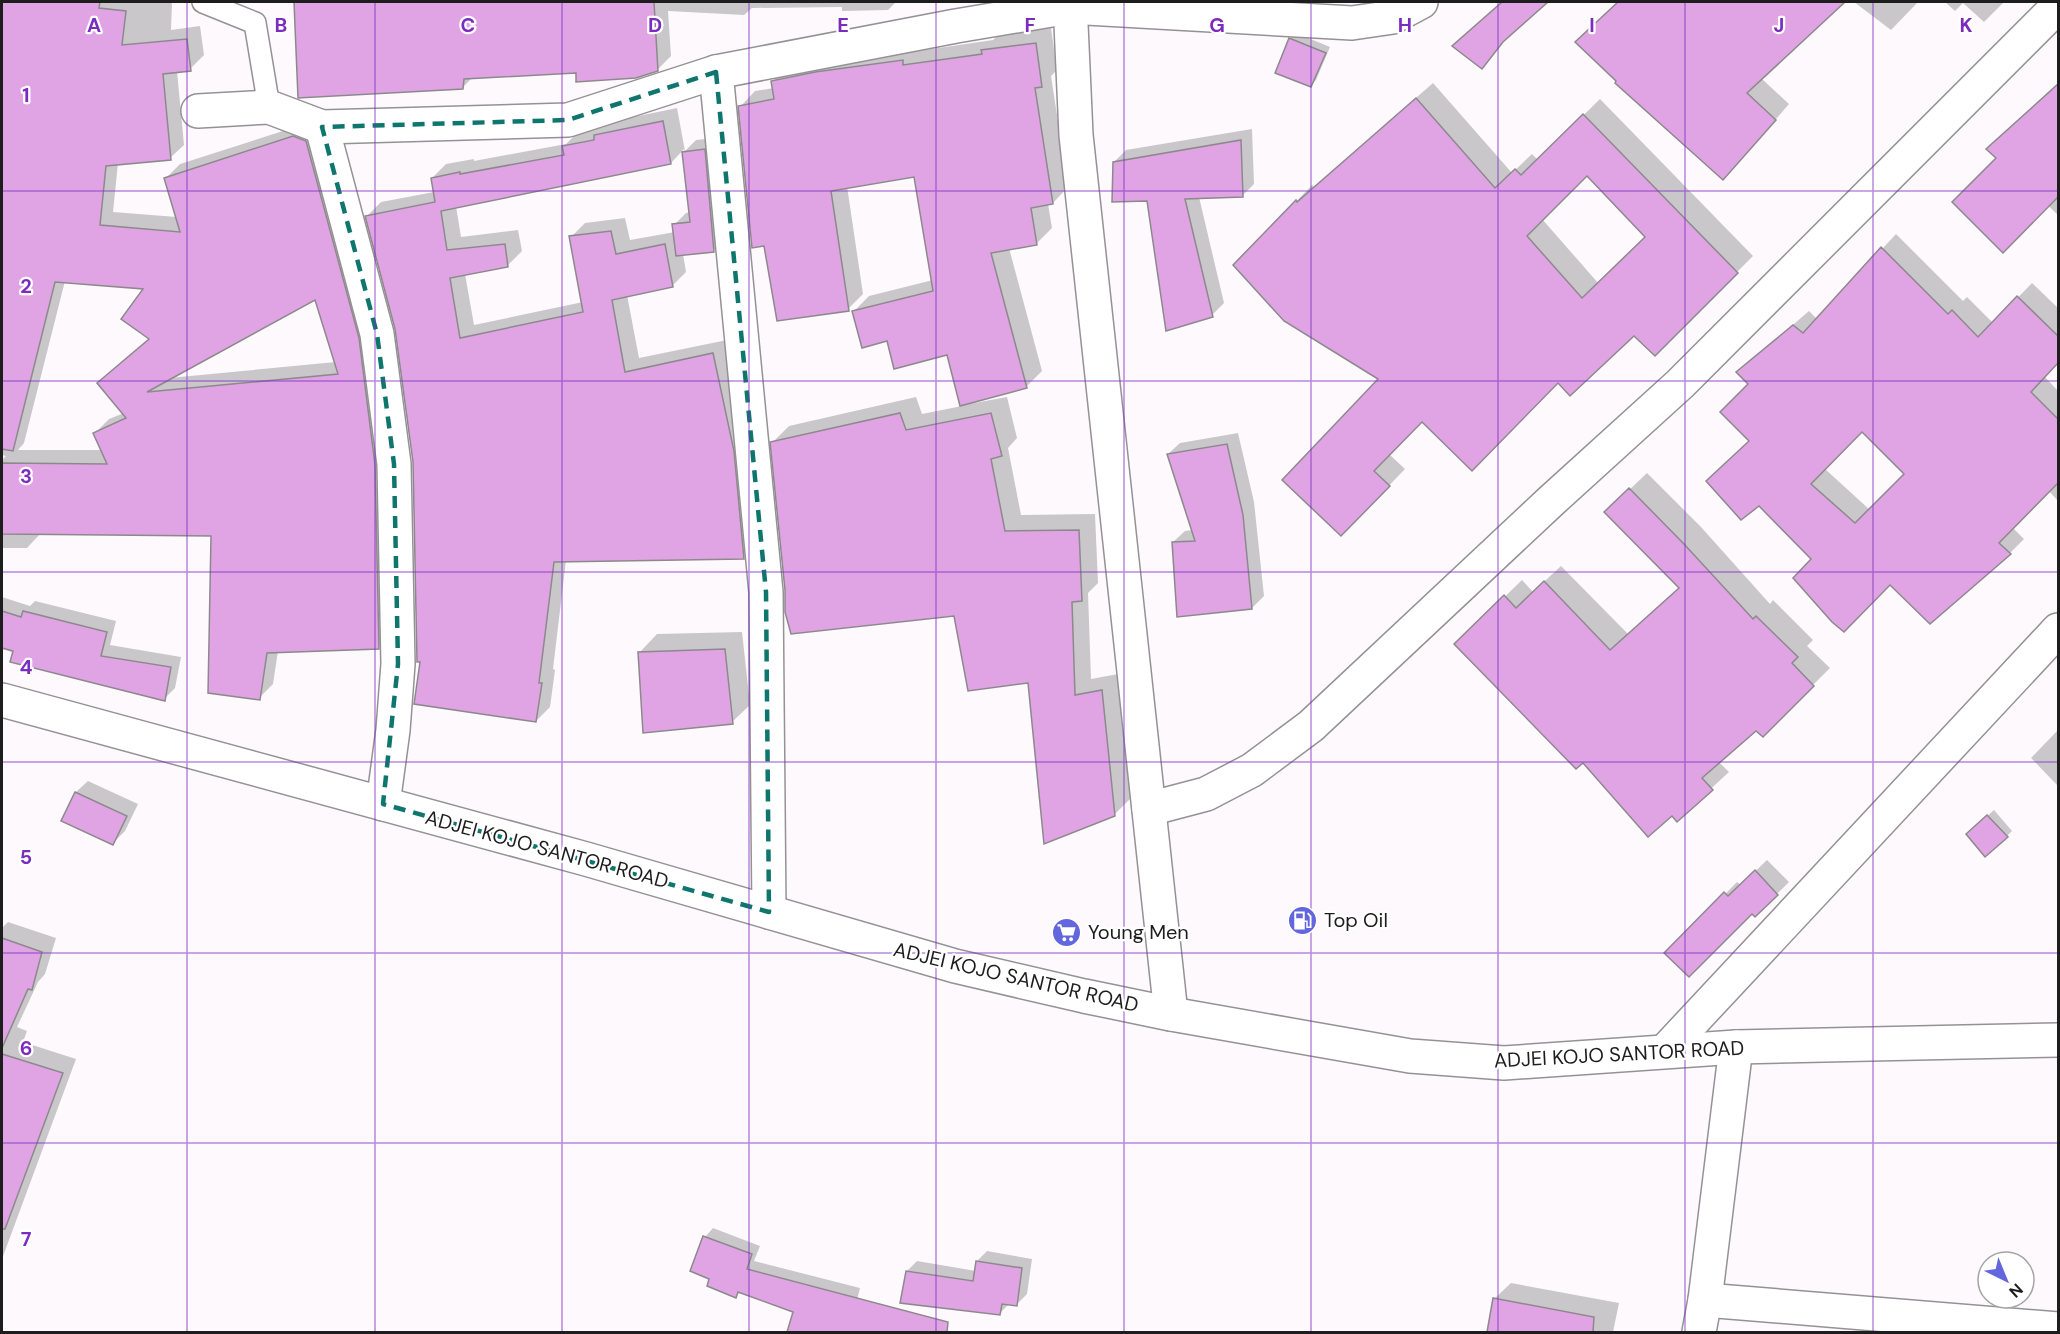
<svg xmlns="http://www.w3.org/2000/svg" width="2060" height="1334" viewBox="0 0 2060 1334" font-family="'DM Sans',sans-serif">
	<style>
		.shadow { fill: #0003; fill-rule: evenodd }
		.building { fill: #e0a4e4; stroke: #8c898c; stroke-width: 1.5; fill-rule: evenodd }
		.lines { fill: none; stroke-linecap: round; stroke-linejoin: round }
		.service-casing { stroke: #959295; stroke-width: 24 }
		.minor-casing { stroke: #959295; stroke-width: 36 }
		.tertiary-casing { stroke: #959295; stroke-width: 36 }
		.service { stroke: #fff; stroke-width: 21 }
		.minor { stroke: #fff; stroke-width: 33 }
		.tertiary { stroke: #fff; stroke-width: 33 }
		.marked { fill: none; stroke: #0f766e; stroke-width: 4.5; stroke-dasharray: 12 8; stroke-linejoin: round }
		.grid { fill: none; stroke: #7b2cbf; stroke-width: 1.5; stroke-opacity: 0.55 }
		.labels { text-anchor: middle; stroke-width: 4.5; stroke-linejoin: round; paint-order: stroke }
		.street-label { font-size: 20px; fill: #1e1d1e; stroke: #fff }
		.poi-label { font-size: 20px; fill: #1e1d1e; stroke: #fff; text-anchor: start }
		.grid-label { font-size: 20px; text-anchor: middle; font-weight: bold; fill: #7b2cbf; stroke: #fff; stroke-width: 4.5; stroke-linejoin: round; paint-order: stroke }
	</style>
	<rect width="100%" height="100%" fill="#fdf9fd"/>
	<g class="shadow">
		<path d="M 2,2 L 172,2 L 171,30 L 200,26 L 204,55 L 190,69 L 177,71 L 184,145 L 170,158 L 118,163 L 113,212 L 177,217 L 166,178 L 180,164 L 308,123 L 372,323 L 392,633 L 378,647 L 278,651 L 273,684 L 259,698 L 213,534 L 41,533 L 27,548 L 2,548 L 2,460 L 6,456 L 2,455 ZM 65,281 L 146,288 L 150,338 L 99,383 L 124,413 L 109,419 L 95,433 L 103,450 L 18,450 L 24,443 ZM 316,298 L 336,362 L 169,378 Z"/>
		<path d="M 295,2 L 896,2 L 888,10 L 842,11 L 842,7 L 752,8 L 744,15 L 668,11 L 671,56 L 657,70 L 473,77 L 462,88 L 300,96 Z"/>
		<path d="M 1504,2 L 1545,2 L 1506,36 L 1460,41 Z"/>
		<path d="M 1619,2 L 1843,2 L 1761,78 L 1789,104 L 1738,163 L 1591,27 Z"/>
		<path d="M 1854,2 L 1918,2 L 1891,30 Z"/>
		<path d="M 1945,2 L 2004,2 L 1984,22 L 1963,3 L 1955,11 Z"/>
		<path d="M 1051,28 L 1057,70 L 1051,76 L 1068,187 L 1053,203 L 1048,204 L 1052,228 L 1037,243 L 1009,248 L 1042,371 L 1026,387 L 969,402 L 969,404 L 1007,397 L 1017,438 L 1008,448 L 1021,515 L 1095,514 L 1098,583 L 1088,593 L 1091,679 L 1118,674 L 1131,798 L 1114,815 L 1030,682 L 955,614 L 786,590 L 772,443 L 789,426 L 916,397 L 922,414 L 962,406 L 948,353 L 888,339 L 854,311 L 869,296 L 933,280 L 916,175 L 847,186 L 863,294 L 848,309 L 740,107 L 755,91 L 774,88 L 773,81 L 788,66 L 917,46 L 918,51 L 993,40 L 998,35 Z"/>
		<path d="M 1296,33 L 1330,47 L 1316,80 L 1310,86 L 1290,39 Z"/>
		<path d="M 1433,83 L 1512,173 L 1532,154 L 1538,160 L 1600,99 L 1753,256 L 1655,354 L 1634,334 L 1558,381 L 1422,420 L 1389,454 L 1405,469 L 1357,519 L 1380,379 L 1235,265 L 1312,185 L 1314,187 ZM 1587,174 L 1647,236 L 1599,284 L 1542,219 Z"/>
		<path d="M 2058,84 L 2058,215 L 1988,149 Z"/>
		<path d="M 677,108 L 685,151 L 696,140 L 716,138 L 726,239 L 714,250 L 683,254 L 686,272 L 672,286 L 627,295 L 639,358 L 727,340 L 757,544 L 743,558 L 566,560 L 553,669 L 555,670 L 550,707 L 536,721 L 422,661 L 414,462 L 397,329 L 367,216 L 381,202 L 434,192 L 432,178 L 446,164 L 474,159 L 474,161 L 566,144 L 578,132 L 604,127 L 609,122 ZM 684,149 L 691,212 L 686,213 L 674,225 L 675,232 L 630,240 L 625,218 L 585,223 L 571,237 L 583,302 L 474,325 L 465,274 L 507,266 L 522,251 L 518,230 L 461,237 L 456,206 L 671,163 Z"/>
		<path d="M 1252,129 L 1254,184 L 1242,196 L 1199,197 L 1224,303 L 1212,315 L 1149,199 L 1114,162 L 1126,150 Z"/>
		<path d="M 1896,234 L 1963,301 L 1967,297 L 1993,323 L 2032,283 L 2058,308 L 2058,361 L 2044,376 L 2058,391 L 2058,501 L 2049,491 L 2013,528 L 2024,539 L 2010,553 L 1890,583 L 1813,559 L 1751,441 L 1750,383 L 1738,372 L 1809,311 L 1817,319 ZM 1862,430 L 1906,474 L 1870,510 L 1824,468 Z"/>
		<path d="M 1238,433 L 1254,502 L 1264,596 L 1252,608 L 1173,542 L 1185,531 L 1193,530 L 1168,454 L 1180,443 Z"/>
		<path d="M 1647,473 L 1701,527 L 1770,604 L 1773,600 L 1813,640 L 1807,646 L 1830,668 L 1763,735 L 1756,729 L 1719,762 L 1729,772 L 1677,820 L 1672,813 L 1583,760 L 1456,644 L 1522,580 L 1533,592 L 1561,566 L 1628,634 L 1680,587 L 1606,512 Z"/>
		<path d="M 2,597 L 30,606 L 35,601 L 116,621 L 110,645 L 181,657 L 175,688 L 164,699 L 2,649 Z"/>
		<path d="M 742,632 L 750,705 L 732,722 L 640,652 L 657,634 Z"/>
		<path d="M 2058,730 L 2058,786 L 2031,758 Z"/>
		<path d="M 88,781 L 138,804 L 125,831 L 113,843 L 63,820 L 76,792 Z"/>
		<path d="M 1994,810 L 2012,831 L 2007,836 L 1973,829 Z"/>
		<path d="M 1767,860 L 1789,882 L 1777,894 L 1752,911 L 1667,953 L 1737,882 L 1741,885 Z"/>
		<path d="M 8,922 L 56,938 L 45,974 L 38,982 L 17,1027 L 27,1031 L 23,1042 L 76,1059 L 2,1259 L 2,928 Z"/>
		<path d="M 713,1228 L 760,1246 L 754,1261 L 860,1288 L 849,1332 L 789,1332 L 794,1311 L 740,1292 L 736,1296 L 711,1278 L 705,1237 Z"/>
		<path d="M 987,1251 L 1032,1259 L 1027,1294 L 1017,1304 L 1010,1303 L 1000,1313 L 907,1271 L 917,1261 L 976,1271 L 977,1261 Z"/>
		<path d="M 1511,1283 L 1619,1303 L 1613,1332 L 1488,1332 L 1494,1299 Z"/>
	</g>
	<g class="building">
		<path d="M 2,2 L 100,2 L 99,8 L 126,11 L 122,45 L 187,39 L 191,71 L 163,74 L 171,160 L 106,166 L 100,225 L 180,232 L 164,178 L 293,136 L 306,141 L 359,338 L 375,465 L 379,649 L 267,653 L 260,700 L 208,693 L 211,536 L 2,534 L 2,463 L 107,464 L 93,433 L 126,418 L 97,383 L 149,339 L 121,319 L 143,289 L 55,282 L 13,451 L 2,449 ZM 315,300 L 338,374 L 147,392 Z"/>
		<path d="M 294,2 L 654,2 L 658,71 L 636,78 L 576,82 L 576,73 L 464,79 L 463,89 L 298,98 Z"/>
		<path d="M 1502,2 L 1548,2 L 1503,42 L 1482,69 L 1452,46 Z"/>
		<path d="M 1618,2 L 1845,2 L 1747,93 L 1776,120 L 1723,180 L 1615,83 L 1616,81 L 1575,42 Z"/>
		<path d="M 1289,38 L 1326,53 L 1311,87 L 1275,73 Z"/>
		<path d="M 1036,43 L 1042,87 L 1035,88 L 1053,204 L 1031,208 L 1037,245 L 991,253 L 1027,388 L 960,406 L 947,355 L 894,369 L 887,341 L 862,348 L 852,311 L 933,291 L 914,177 L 831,191 L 849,311 L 777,321 L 764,246 L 752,248 L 738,106 L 774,99 L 771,81 L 815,72 L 903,60 L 903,65 L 982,54 L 981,50 Z"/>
		<path d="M 2058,84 L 2058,197 L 2003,253 L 1952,202 L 1996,158 L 1986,149 Z"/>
		<path d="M 1416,98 L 1495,188 L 1515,169 L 1521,175 L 1583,114 L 1738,273 L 1655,356 L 1634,336 L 1570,396 L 1558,383 L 1472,471 L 1422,422 L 1374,471 L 1390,486 L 1341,536 L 1282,480 L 1378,379 L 1284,321 L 1233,265 L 1296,200 L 1297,202 ZM 1587,176 L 1645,237 L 1582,298 L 1527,236 Z"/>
		<path d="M 663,121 L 671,164 L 441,211 L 447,250 L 505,244 L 508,267 L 450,278 L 460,338 L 583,312 L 569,236 L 611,231 L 616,254 L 665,244 L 673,287 L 612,300 L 625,372 L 713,353 L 734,451 L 744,559 L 554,562 L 539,683 L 542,683 L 536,722 L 414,704 L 420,662 L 417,662 L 413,462 L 395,329 L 365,216 L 435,202 L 431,178 L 460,172 L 460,174 L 564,155 L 562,146 L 594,140 L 594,135 Z"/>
		<path d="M 1241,140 L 1243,197 L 1185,199 L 1213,317 L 1166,331 L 1147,201 L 1112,202 L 1113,162 Z"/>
		<path d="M 705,149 L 714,252 L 676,256 L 672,224 L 690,222 L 682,152 Z"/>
		<path d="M 1881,247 L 1948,314 L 1952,310 L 1978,337 L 2017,296 L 2058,336 L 2058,363 L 2031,392 L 2058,419 L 2058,483 L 1999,543 L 2011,554 L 1930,624 L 1890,585 L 1844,632 L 1832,622 L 1793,578 L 1811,559 L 1759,506 L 1741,520 L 1706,481 L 1749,441 L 1720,412 L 1748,384 L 1736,372 L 1793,325 L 1803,333 ZM 1862,432 L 1904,474 L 1855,523 L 1811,484 Z"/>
		<path d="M 900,413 L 906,430 L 991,413 L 1002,456 L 991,459 L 1005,531 L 1079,530 L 1082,601 L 1072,602 L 1075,695 L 1102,690 L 1115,816 L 1044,844 L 1028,683 L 968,691 L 954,616 L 791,634 L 785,612 L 785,590 L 770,442 Z"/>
		<path d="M 1227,444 L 1243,515 L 1252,609 L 1177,617 L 1172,542 L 1195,541 L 1167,454 Z"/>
		<path d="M 1629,488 L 1684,544 L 1753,619 L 1756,616 L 1798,657 L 1792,663 L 1814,686 L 1763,737 L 1756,731 L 1702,778 L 1713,790 L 1677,822 L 1672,816 L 1648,837 L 1583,763 L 1576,769 L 1454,644 L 1504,595 L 1516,608 L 1544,581 L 1610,650 L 1679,588 L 1604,512 Z"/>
		<path d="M 2,611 L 21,617 L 23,611 L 107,632 L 101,656 L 171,667 L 165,701 L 10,662 L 13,651 L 2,648 Z"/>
		<path d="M 725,649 L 733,724 L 643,733 L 638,652 Z"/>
		<path d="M 75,792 L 127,816 L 113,845 L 61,821 Z"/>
		<path d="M 1987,815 L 2008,837 L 1985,857 L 1966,834 Z"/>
		<path d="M 1755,870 L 1778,895 L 1755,917 L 1752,914 L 1689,977 L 1664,953 L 1724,892 L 1728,896 Z"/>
		<path d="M 2,938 L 42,952 L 32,990 L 28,989 L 2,1048 Z"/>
		<path d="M 2,1054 L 63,1073 L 5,1229 L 2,1229 Z"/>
		<path d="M 703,1236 L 752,1254 L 747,1269 L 948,1322 L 947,1332 L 787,1332 L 793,1312 L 738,1292 L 736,1298 L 707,1286 L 709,1279 L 690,1271 Z"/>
		<path d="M 976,1261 L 1022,1268 L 1017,1306 L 1002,1304 L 1000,1315 L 900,1303 L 906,1271 L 973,1281 Z"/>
		<path d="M 1493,1298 L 1594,1317 L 1593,1332 L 1487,1332 Z"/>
	</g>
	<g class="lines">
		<defs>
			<path id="service" d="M 203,2 L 255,23 L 269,107"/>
			<g id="minor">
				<path d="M 1070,2 L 1076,135 L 1171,1014"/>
				<path d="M 716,72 L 766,592 L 769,912"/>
				<path d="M 198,111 L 269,107 L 322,127 L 568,120 L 716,72 L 956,26 L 1069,7 L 1352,23 L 1393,17 L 1421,2"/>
				<path d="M 322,127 L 377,334 L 394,464 L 398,664 L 393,730 L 383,804"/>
				<path d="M 1149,809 L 1206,794 L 1252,770 L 1311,726 L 1550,502 L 1680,384 L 2058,6"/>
				<path d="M 1665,1051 L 2058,630"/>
				<path d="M 1705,1300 L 2058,1329"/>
				<path d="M 1699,1332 L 1705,1300 L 1736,1047"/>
			</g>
			<path id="tertiary" d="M 2,700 L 586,859 L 955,966 L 1084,996 L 1171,1014 L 1410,1056 L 1504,1063 L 1736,1047 L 2058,1040"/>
		</defs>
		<use href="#service" class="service-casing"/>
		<use href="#minor" class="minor-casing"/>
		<use href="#tertiary" class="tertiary-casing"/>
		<use href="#service" class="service"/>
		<use href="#minor" class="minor"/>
		<use href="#tertiary" class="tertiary"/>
	</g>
	<path class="marked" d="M 716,72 L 766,592 L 769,912 L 383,804 L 398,664 L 394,464 L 377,334 L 322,127 L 568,120 Z"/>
	<path class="grid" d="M 187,2 L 187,1332M 375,2 L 375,1332M 562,2 L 562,1332M 749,2 L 749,1332M 936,2 L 936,1332M 1124,2 L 1124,1332M 1311,2 L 1311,1332M 1498,2 L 1498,1332M 1685,2 L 1685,1332M 1873,2 L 1873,1332M 2,191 L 2058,191M 2,381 L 2058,381M 2,572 L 2058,572M 2,762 L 2058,762M 2,953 L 2058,953M 2,1143 L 2058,1143"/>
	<defs>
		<symbol id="fuel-disc" viewBox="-11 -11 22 22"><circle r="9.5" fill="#6466de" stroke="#fff"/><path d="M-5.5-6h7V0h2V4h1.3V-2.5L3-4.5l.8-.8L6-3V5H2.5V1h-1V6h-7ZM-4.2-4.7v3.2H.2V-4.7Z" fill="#fff"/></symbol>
		<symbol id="supermarket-disc" viewBox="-11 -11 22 22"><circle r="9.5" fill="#6466de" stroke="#fff"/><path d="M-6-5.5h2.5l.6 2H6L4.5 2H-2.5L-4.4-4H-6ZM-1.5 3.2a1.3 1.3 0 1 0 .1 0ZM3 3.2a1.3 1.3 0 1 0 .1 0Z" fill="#fff"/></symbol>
	</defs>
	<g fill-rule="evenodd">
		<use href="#fuel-disc" x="1286" y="904" width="33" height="33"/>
		<use href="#supermarket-disc" x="1050" y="916" width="33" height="33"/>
	</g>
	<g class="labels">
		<g class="street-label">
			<text transform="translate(547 849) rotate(15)" y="7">ADJEI KOJO SANTOR ROAD</text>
			<text transform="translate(1016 977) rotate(13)" y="7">ADJEI KOJO SANTOR ROAD</text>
			<text transform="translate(1619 1054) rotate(-3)" y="7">ADJEI KOJO SANTOR ROAD</text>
		</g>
		<g class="poi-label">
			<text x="1324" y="927">Top Oil</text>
			<text x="1088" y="939">Young Men</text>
		</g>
	</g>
	<g class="grid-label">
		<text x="94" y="32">A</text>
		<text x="281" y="32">B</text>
		<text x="468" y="32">C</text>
		<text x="655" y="32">D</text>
		<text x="843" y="32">E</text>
		<text x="1030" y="32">F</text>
		<text x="1217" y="32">G</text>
		<text x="1405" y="32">H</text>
		<text x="1592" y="32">I</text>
		<text x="1779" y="32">J</text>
		<text x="1966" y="32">K</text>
		<text x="26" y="102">1</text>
		<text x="26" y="293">2</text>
		<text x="26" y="483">3</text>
		<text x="26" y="674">4</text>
		<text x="26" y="864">5</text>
		<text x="26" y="1055">6</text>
		<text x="26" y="1246">7</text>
	</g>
	<rect width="2060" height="1334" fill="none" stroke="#1e1d1e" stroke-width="6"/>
	<g transform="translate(2006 1280) rotate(137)"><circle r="28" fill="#ffffff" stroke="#a5a5a5" stroke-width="1.5"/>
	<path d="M0-4.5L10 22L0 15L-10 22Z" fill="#6466de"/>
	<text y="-9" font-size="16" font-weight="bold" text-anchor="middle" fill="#1e1d1e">N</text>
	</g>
</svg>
